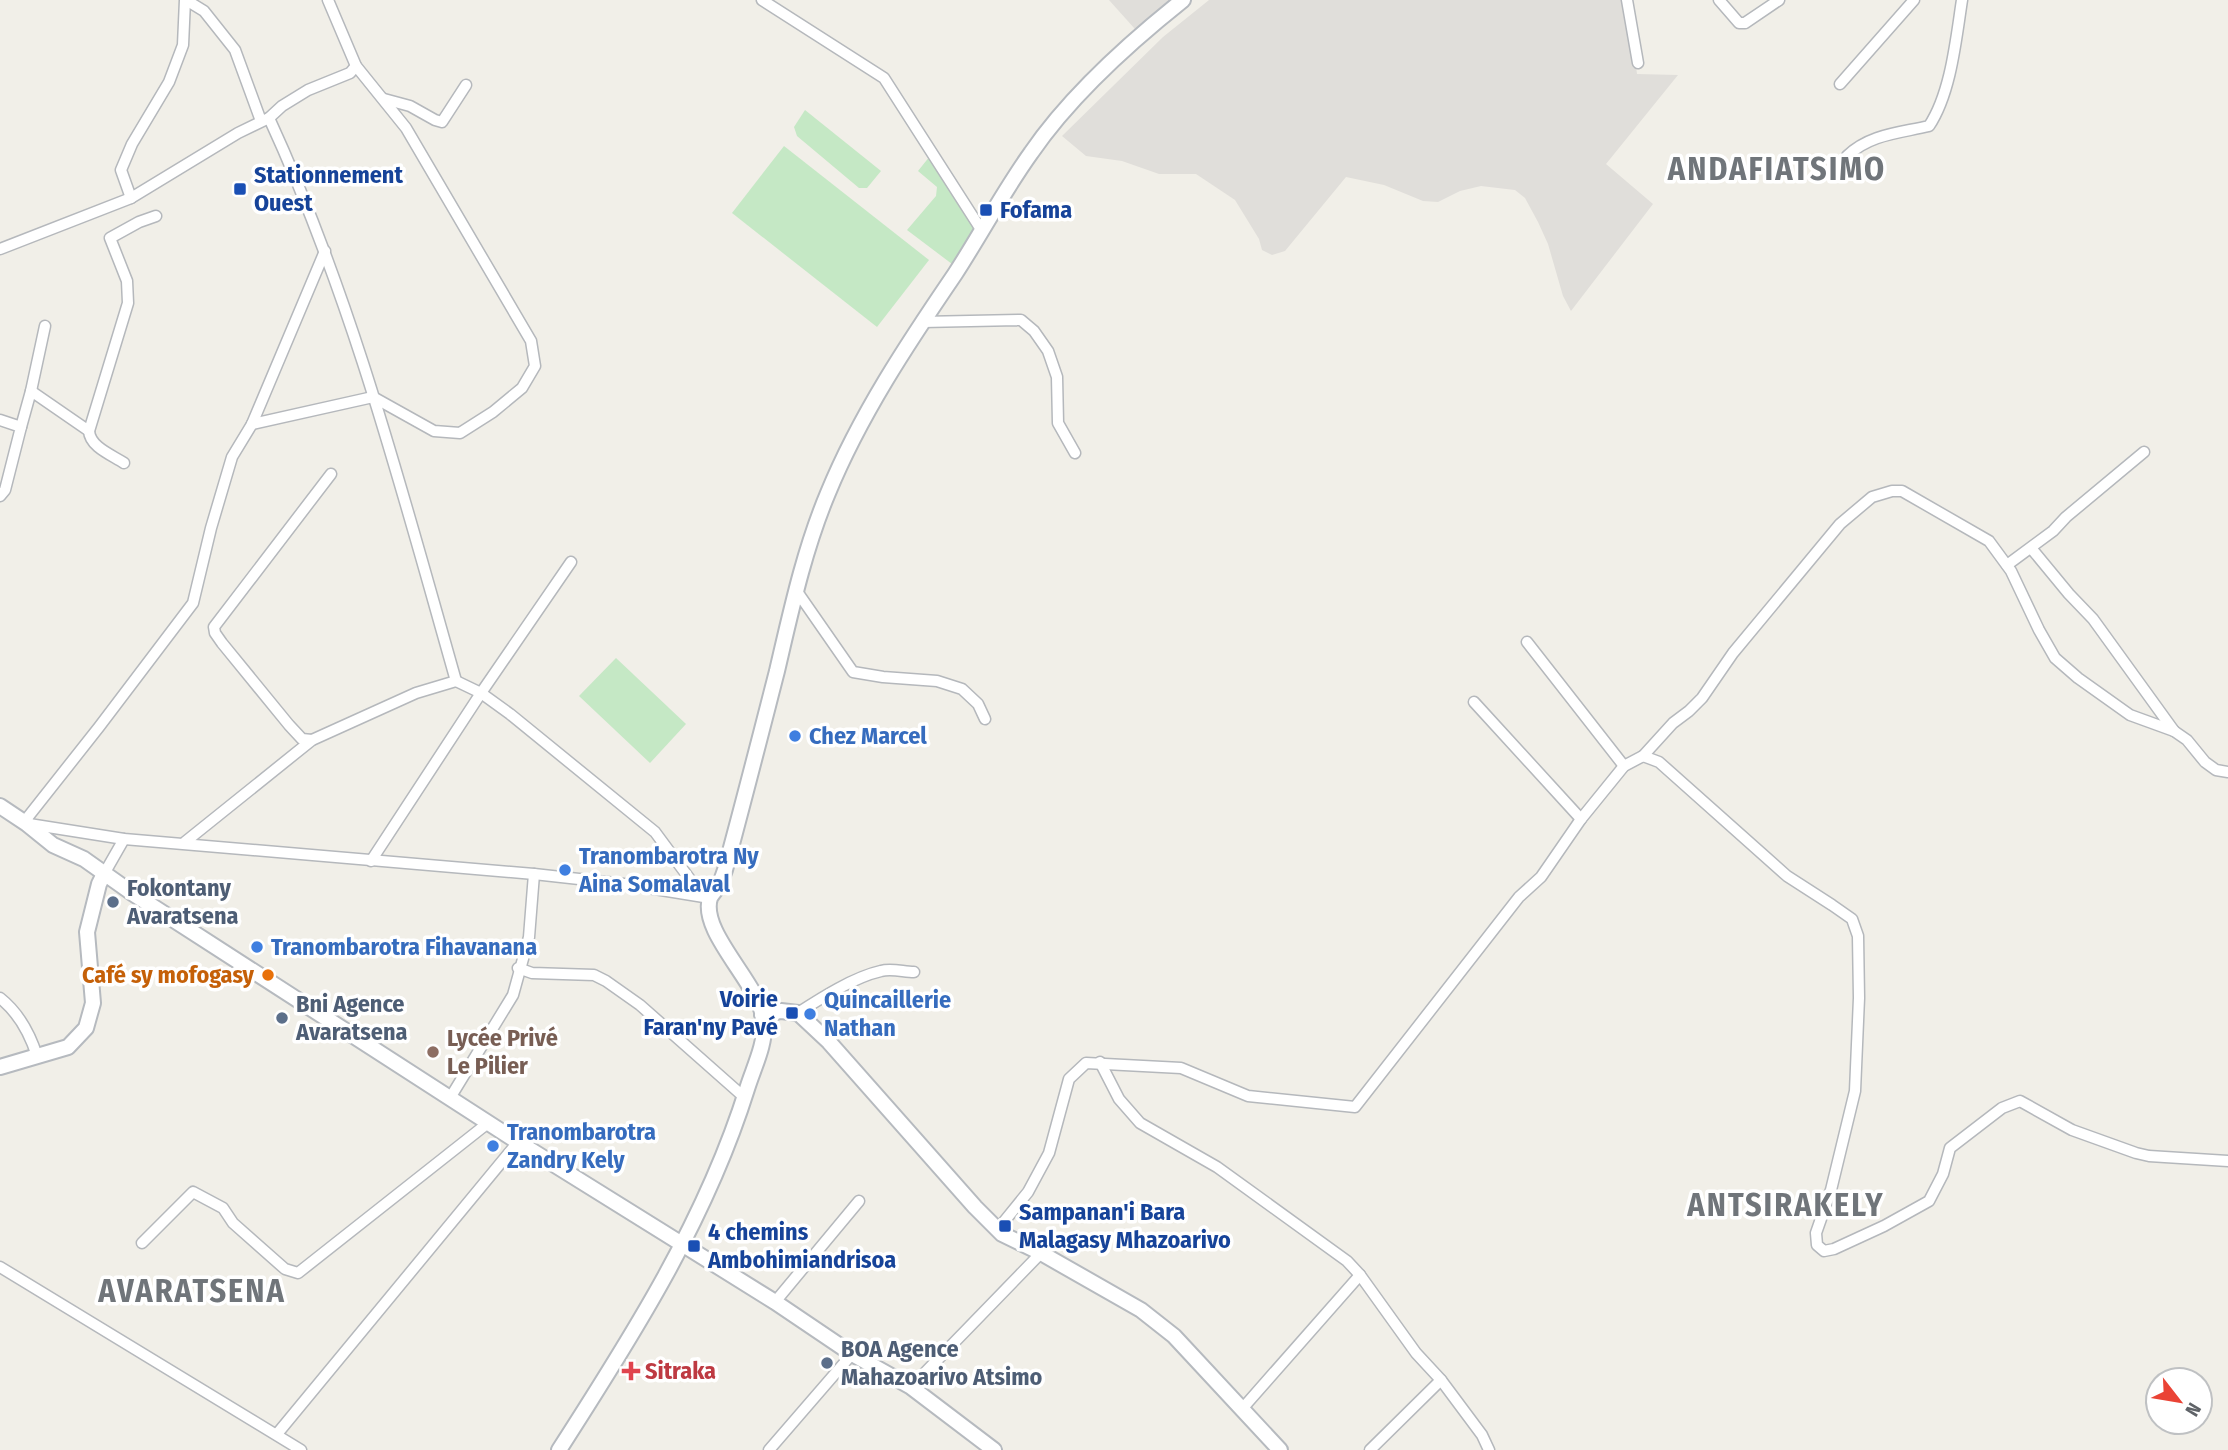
<svg xmlns="http://www.w3.org/2000/svg" width="2228" height="1450" viewBox="0 0 2228 1450" font-family="'Fira Sans Condensed',sans-serif">
	<style>
		.industrial { fill: #e0deda }
		.green { fill: #c5e8c5 }
		.lines { fill: none; stroke-linecap: round; stroke-linejoin: round }
		.street-casing { stroke: #b5b8bc; stroke-width: 13 }
		.secondary-casing { stroke: #b6babf; stroke-width: 18 }
		.street { stroke: #fff; stroke-width: 10 }
		.secondary { stroke: #fff; stroke-width: 14 }
		.transit-dot { fill: #1a4fb4; stroke: #fff; stroke-width: 2.5 }
		.shop-dot { fill: #3f7fe0; stroke: #fff; stroke-width: 2.5 }
		.service-dot { fill: #5c6f8a; stroke: #fff; stroke-width: 2.5 }
		.food-dot { fill: #e8710a; stroke: #fff; stroke-width: 2.5 }
		.education-dot { fill: #8d6e63; stroke: #fff; stroke-width: 2.5 }
		.health-dot { fill: #e0444e; stroke: #fff; stroke-width: 2.5 }
		.labels { text-anchor: middle; stroke-width: 7; stroke-linejoin: round; paint-order: stroke }
		.transit-label { font-size: 24px; font-weight: bold; fill: #164399; stroke: #fff; text-anchor: start }
		.shop-label { font-size: 24px; font-weight: bold; fill: #366cbe; stroke: #fff; text-anchor: start }
		.service-label { font-size: 24px; font-weight: bold; fill: #4e5e75; stroke: #fff; text-anchor: start }
		.food-label { font-size: 24px; font-weight: bold; fill: #c56008; stroke: #fff; text-anchor: end }
		.education-label { font-size: 24px; font-weight: bold; fill: #785e54; stroke: #fff; text-anchor: start }
		.health-label { font-size: 24px; font-weight: bold; fill: #be3a42; stroke: #fff; text-anchor: start }
		.district-label { font-size: 32px; font-weight: bold; letter-spacing: 2px; fill: #70757a; stroke: #fff }
	</style>
	<rect width="100%" height="100%" fill="#f1efe8"/>
	<g class="industrial">
		<path d="M 1109,0 L 1172,0 L 1135,29 Z"/>
		<path d="M 1209,0 L 1627,0 L 1637,74 L 1678,75 L 1606,164 L 1653,204 L 1571,311 L 1563,296 L 1548,244 L 1538,222 L 1525,198 L 1515,190 L 1481,186 L 1460,191 L 1438,202 L 1423,201 L 1384,185 L 1346,177 L 1285,251 L 1272,255 L 1262,250 L 1259,239 L 1235,200 L 1196,174 L 1159,174 L 1122,161 L 1086,156 L 1062,136 L 1163,37 Z"/>
	</g>
	<g class="green">
		<path d="M 805,110 L 881,171 L 867,188 L 859,188 L 797,136 L 794,127 Z"/>
		<path d="M 784,146 L 929,260 L 877,327 L 732,213 Z"/>
		<path d="M 930,156 L 975,229 L 952,264 L 907,230 L 936,196 L 937,187 L 918,171 Z"/>
		<path d="M 616,658 L 686,724 L 650,763 L 579,696 Z"/>
	</g>
	<g class="lines">
		<defs>
			<g id="street">
				<path d="M 186,0 L 204,11 L 235,50 L 261,121"/>
				<path d="M 762,0 L 884,78 L 982,231"/>
				<path d="M 1627,0 L 1638,63"/>
				<path d="M 1719,0 L 1739,23 L 1745,23 L 1779,0"/>
				<path d="M 1840,84 L 1914,0"/>
				<path d="M 384,99 L 410,106 L 435,120 L 442,122 L 466,85"/>
				<path d="M 269,118 C 352,298 402,491 456,681"/>
				<path d="M 1847,156 C 1870,134 1900,133 1929,126 C 1951,93 1956,39 1962,0"/>
				<path d="M 131,198 L 121,170 L 132,144 L 169,82 L 183,45 L 185,0"/>
				<path d="M 0,249 L 131,198 L 238,133 L 269,118 L 282,106 L 308,90 L 350,73 L 356,66"/>
				<path d="M 922,322 L 1021,320 L 1034,331 L 1048,351 L 1057,377 L 1058,423 L 1075,453"/>
				<path d="M 31,391 L 45,326"/>
				<path d="M 0,420 L 21,427 L 5,490 L 0,496"/>
				<path d="M 252,424 L 373,397 L 434,431 L 460,433 L 493,412 L 522,388 L 535,366 L 531,341 L 406,128 L 356,66 L 328,0"/>
				<path d="M 21,427 L 31,391 L 89,431 L 128,303 L 127,281 L 110,238 L 139,222 L 156,216"/>
				<path d="M 89,431 C 90,447 112,455 124,463"/>
				<path d="M 2031,548 L 2069,594 L 2093,619 L 2174,731"/>
				<path d="M 2007,565 L 2053,531 L 2066,517 L 2144,452"/>
				<path d="M 796,590 L 853,672 L 883,677 L 937,681 L 962,689 L 978,704 L 985,719"/>
				<path d="M 1527,642 L 1624,766"/>
				<path d="M 1474,702 L 1581,819"/>
				<path d="M 312,740 L 302,739 L 289,725 L 222,643 L 215,633 L 214,627 L 331,474"/>
				<path d="M 1643,756 L 1659,762 L 1787,876 L 1832,905 L 1852,919 L 1858,936 L 1859,998 L 1855,1091 L 1831,1190 L 1816,1233 L 1817,1245 L 1824,1251 L 1834,1249 L 1884,1226 L 1929,1201 L 1943,1174 L 1950,1148 L 2002,1108 L 2020,1101 L 2072,1130 L 2136,1153 L 2149,1156 L 2228,1161"/>
				<path d="M 24,822 L 99,727 L 193,603 L 211,528 L 232,457 L 252,424 L 325,251"/>
				<path d="M 29,824 L 124,839 L 534,874 L 624,884 L 710,898"/>
				<path d="M 185,842 L 312,740 L 416,693 L 456,681 L 481,693 L 510,714 L 655,832 L 692,882 L 709,897"/>
				<path d="M 371,861 L 481,693 L 571,562"/>
				<path d="M 104,874 L 124,839"/>
				<path d="M 518,968 L 532,973 L 594,975 L 606,981 L 640,1005 L 744,1097"/>
				<path d="M 0,998 C 19,1013 30,1034 37,1056"/>
				<path d="M 798,1013 C 821,998 854,977 881,971 C 891,968 904,972 914,972"/>
				<path d="M 1100,1062 L 1119,1099 L 1140,1123 L 1217,1167 L 1347,1261 L 1360,1275 L 1416,1353 L 1441,1380 L 1482,1435 L 1489,1450"/>
				<path d="M 450,1098 L 513,995 L 529,937 L 534,874"/>
				<path d="M 998,1229 L 1028,1192 L 1049,1153 L 1069,1079 L 1086,1063 L 1181,1068 L 1248,1096 L 1355,1107 L 1519,897 L 1541,877 L 1581,819 L 1624,766 L 1643,756 L 1673,723 L 1689,711 L 1702,698 L 1733,653 L 1840,524 L 1872,497 L 1892,491 L 1902,491 L 1989,541 L 2011,571 L 2039,630 L 2055,658 L 2078,678 L 2130,715 L 2174,731 L 2187,740 L 2205,762 L 2216,770 L 2228,772"/>
				<path d="M 142,1243 L 193,1192 L 223,1208 L 233,1223 L 285,1269 L 298,1273 L 488,1123"/>
				<path d="M 0,1267 L 301,1450"/>
				<path d="M 775,1302 L 859,1201"/>
				<path d="M 911,1387 L 1041,1253"/>
				<path d="M 1242,1409 L 1360,1275"/>
				<path d="M 277,1434 L 518,1142"/>
				<path d="M 769,1450 L 852,1354"/>
				<path d="M 1370,1450 L 1441,1380"/>
			</g>
			<g id="secondary">
				<path d="M 0,806 L 27,824 L 53,845 L 84,859 L 132,893 L 518,1142 L 775,1302 L 852,1354 L 911,1387 L 994,1450"/>
				<path d="M 762,1015 L 781,1011 L 798,1013 L 829,1042 L 975,1207 L 1002,1234 L 1041,1253 L 1141,1310 L 1174,1336 L 1280,1450"/>
				<path d="M 0,1067 L 68,1047 L 86,1028 L 93,1003 L 87,932 L 99,884 L 104,874"/>
				<path d="M 559,1450 C 633,1335 706,1220 747,1089 C 753,1069 766,1044 764,1022 C 762,986 699,933 710,898 C 712,894 717,889 719,885 C 722,880 723,875 725,870 C 743,804 760,737 777,671 C 791,611 804,550 828,493 C 860,415 908,343 955,274 C 981,234 1003,192 1031,153 C 1070,96 1129,43 1183,0"/>
			</g>
		</defs>
		<use href="#street" class="street-casing"/>
		<use href="#secondary" class="secondary-casing"/>
		<use href="#street" class="street"/>
		<use href="#secondary" class="secondary"/>
	</g>
	<g class="transit-dot">
		<rect x="233" y="182" width="14" height="14" rx="3.5"/>
		<rect x="979" y="203" width="14" height="14" rx="3.5"/>
		<rect x="785" y="1006" width="14" height="14" rx="3.5"/>
		<rect x="998" y="1219" width="14" height="14" rx="3.5"/>
		<rect x="687" y="1239" width="14" height="14" rx="3.5"/>
	</g>
	<g class="shop-dot">
		<circle cx="795" cy="736" r="7"/>
		<circle cx="565" cy="870" r="7"/>
		<circle cx="257" cy="947" r="7"/>
		<circle cx="810" cy="1014" r="7"/>
		<circle cx="493" cy="1146" r="7"/>
	</g>
	<g class="service-dot">
		<circle cx="113" cy="902" r="7"/>
		<circle cx="282" cy="1018" r="7"/>
		<circle cx="827" cy="1363" r="7"/>
	</g>
	<circle class="food-dot" cx="268" cy="975" r="7"/>
	<circle class="education-dot" cx="433" cy="1052" r="7"/>
	<path class="health-dot" d="M627.5 1360.5h7v7h7v7h-7v7h-7v-7h-7v-7h7z"/>
	<g class="labels">
		<g class="transit-label">
			<text x="254" y="183">Stationnement<tspan x="254" dy="28">Ouest</tspan></text>
			<text x="1000" y="218">Fofama</text>
			<text x="778" y="1007" text-anchor="end">Voirie<tspan x="778" dy="28">Faran'ny Pavé</tspan></text>
			<text x="1019" y="1220">Sampanan'i Bara<tspan x="1019" dy="28">Malagasy Mhazoarivo</tspan></text>
			<text x="708" y="1240">4 chemins<tspan x="708" dy="28">Ambohimiandrisoa</tspan></text>
		</g>
		<g class="shop-label">
			<text x="809" y="744">Chez Marcel</text>
			<text x="579" y="864">Tranombarotra Ny<tspan x="579" dy="28">Aina Somalaval</tspan></text>
			<text x="271" y="955">Tranombarotra Fihavanana</text>
			<text x="824" y="1008">Quincaillerie<tspan x="824" dy="28">Nathan</tspan></text>
			<text x="507" y="1140">Tranombarotra<tspan x="507" dy="28">Zandry Kely</tspan></text>
		</g>
		<g class="service-label">
			<text x="127" y="896">Fokontany<tspan x="127" dy="28">Avaratsena</tspan></text>
			<text x="296" y="1012">Bni Agence<tspan x="296" dy="28">Avaratsena</tspan></text>
			<text x="841" y="1357">BOA Agence<tspan x="841" dy="28">Mahazoarivo Atsimo</tspan></text>
		</g>
		<g class="food-label">
			<text x="254" y="983">Café sy mofogasy</text>
		</g>
		<g class="education-label">
			<text x="447" y="1046">Lycée Privé<tspan x="447" dy="28">Le Pilier</tspan></text>
		</g>
		<g class="health-label">
			<text x="645" y="1379">Sitraka</text>
		</g>
		<g class="district-label">
			<text x="1777" y="180">ANDAFIATSIMO</text>
			<text x="1786" y="1216">ANTSIRAKELY</text>
			<text x="192" y="1302">AVARATSENA</text>
		</g>
	</g>
	<g transform="translate(2179 1401) rotate(121)"><circle r="33" fill="#ffffff" stroke="#bfc1c3" stroke-width="2"/>
	<path d="M0-5L12 26L0 18L-12 26Z" fill="#ea4335"/>
	<text y="-10" font-size="19" font-weight="bold" text-anchor="middle" fill="#5f6368">N</text>
	</g>
</svg>
